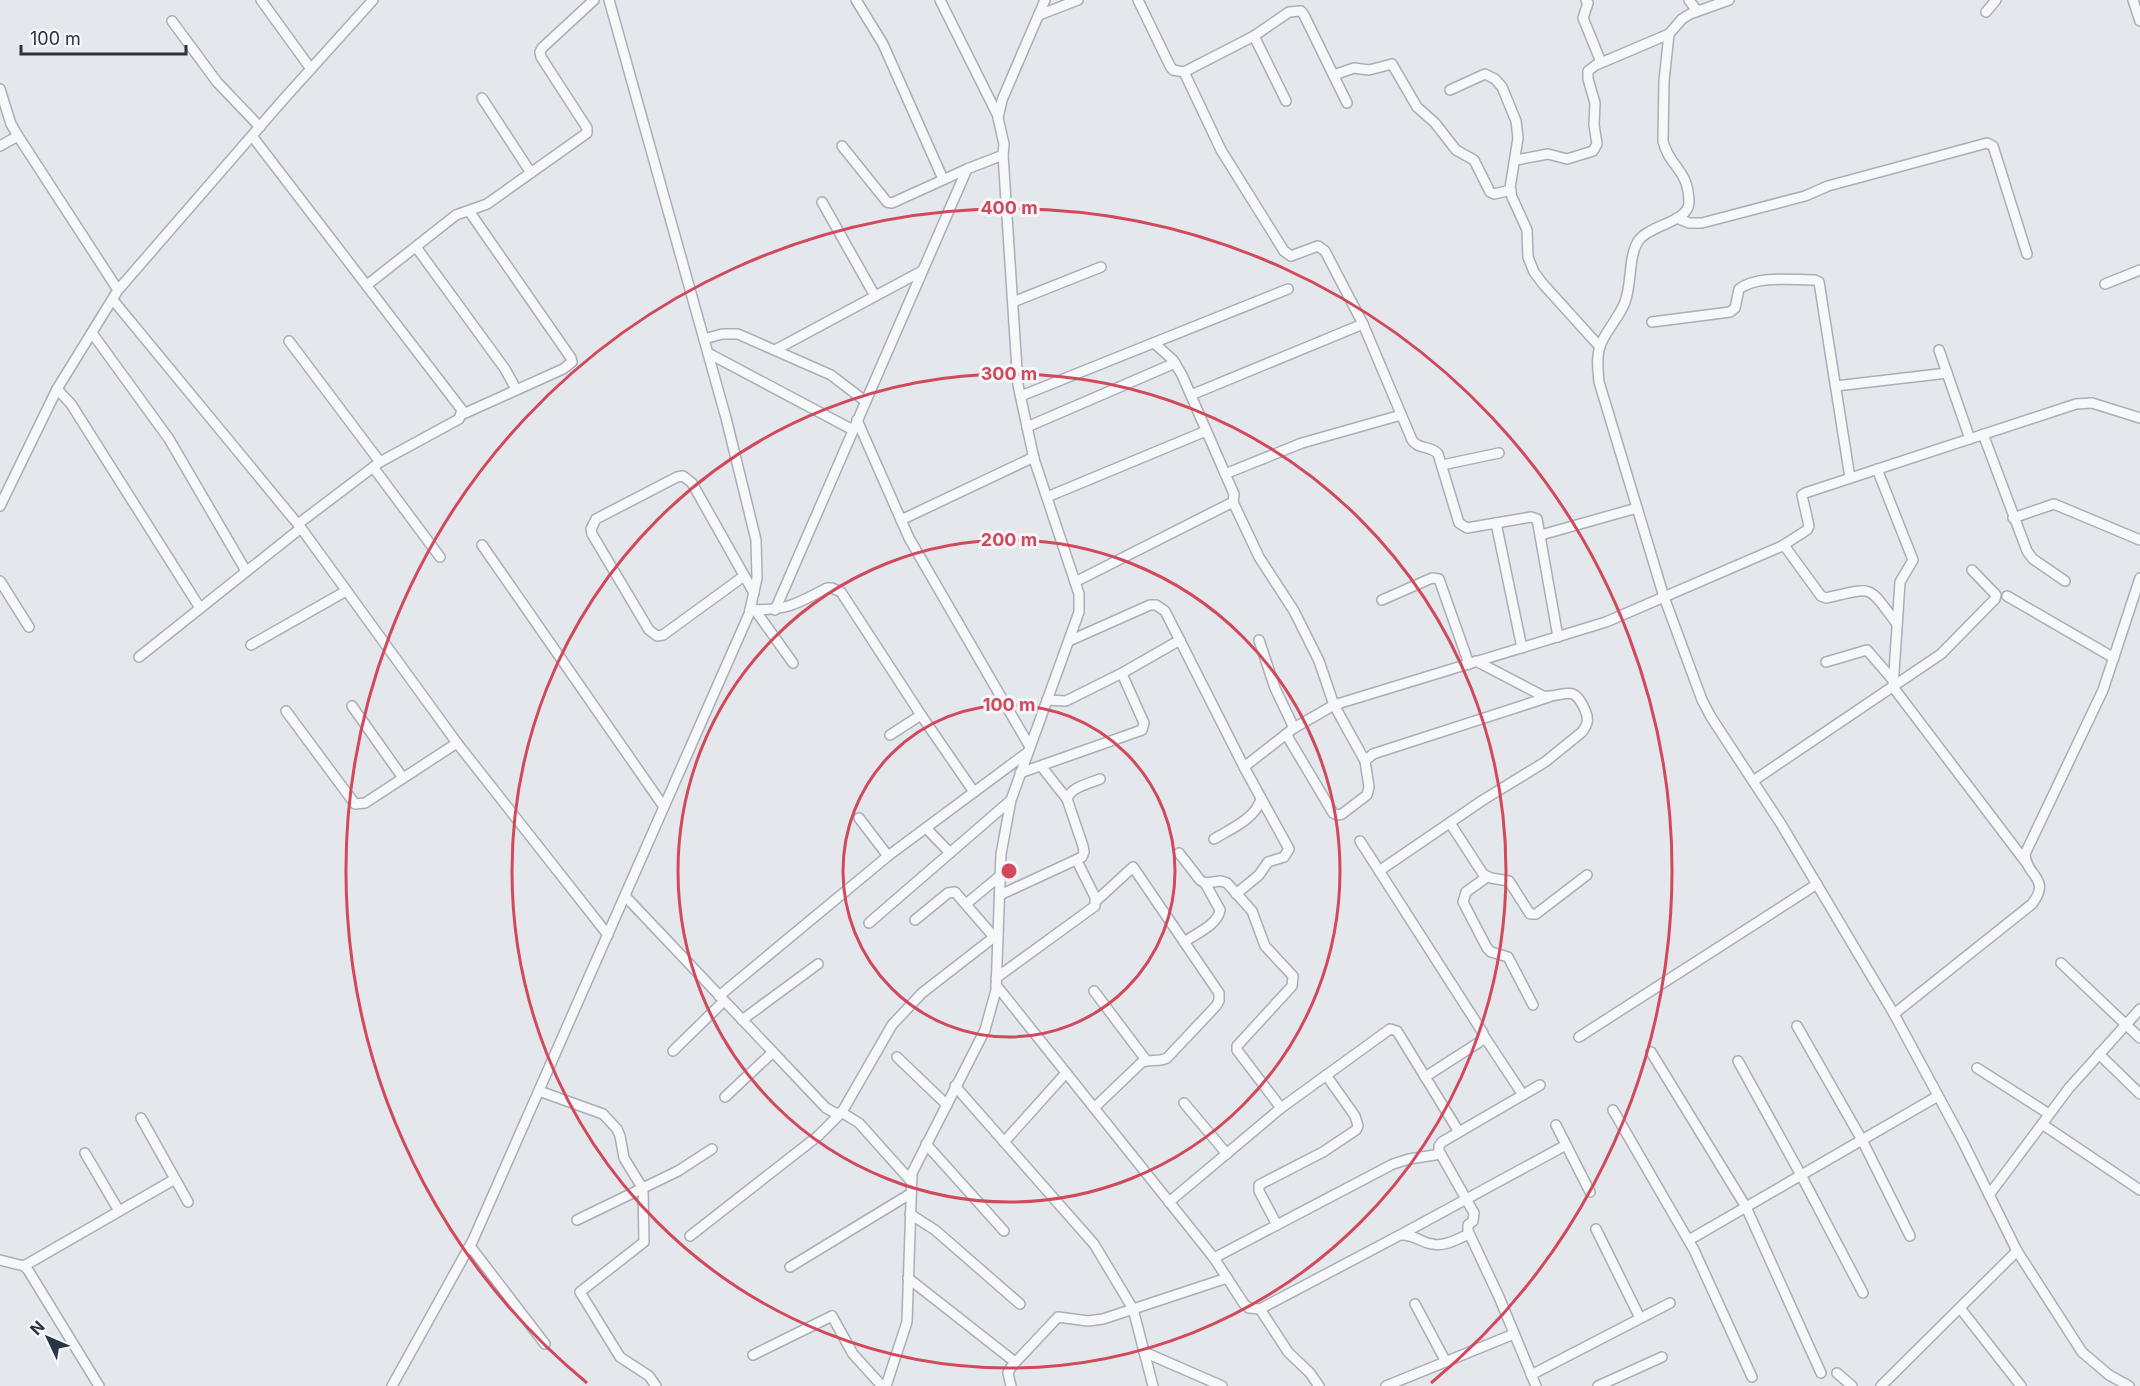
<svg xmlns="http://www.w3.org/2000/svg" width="2140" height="1386" viewBox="0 0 2140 1386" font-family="Inter,sans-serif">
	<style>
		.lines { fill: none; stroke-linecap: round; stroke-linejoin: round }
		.minor-casing { stroke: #a9aeb7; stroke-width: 12 }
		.minor { stroke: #f7f8fa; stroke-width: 9 }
		.ring { fill: none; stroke: #d1495b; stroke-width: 3 }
		.centre { fill: #d1495b; stroke: #f4f6f9; stroke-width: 3 }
		.ring-label { font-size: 18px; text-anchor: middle; font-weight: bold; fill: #d1495b; stroke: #f4f6f9; stroke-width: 6; stroke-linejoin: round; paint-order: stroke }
	</style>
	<rect width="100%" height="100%" fill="#e4e7ec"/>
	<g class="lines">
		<defs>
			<g id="minor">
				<path d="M 261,0 L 311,69"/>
				<path d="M 856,0 L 883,44 L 943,179"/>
				<path d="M 940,0 L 998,116"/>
				<path d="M 1138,0 L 1170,66 L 1173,70 L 1184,72 L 1254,36 L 1289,12 L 1301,11 L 1304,15 L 1347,103"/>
				<path d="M 1586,0 L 1588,3 L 1583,18 L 1601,62"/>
				<path d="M 1689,0 L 1697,11"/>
				<path d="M 1729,0 L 1690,14 L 1682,19 L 1669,34 L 1664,81 L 1663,141 C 1669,167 1689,169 1689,203 C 1688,222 1650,225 1639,240 C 1628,255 1632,284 1625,302 C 1619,318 1606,330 1600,346 C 1596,358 1598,370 1599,382 L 1664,597 L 1702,700 L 1711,717 L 1781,824 L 1894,1014 L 1962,1140 L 2017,1251 L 2082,1352 L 2109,1375 L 2129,1386"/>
				<path d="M 2133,0 L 2140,21"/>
				<path d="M 1986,12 L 1996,0"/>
				<path d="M 1039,15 L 1078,0"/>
				<path d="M 172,21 L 217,82 L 260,127"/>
				<path d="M 1254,36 L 1286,101"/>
				<path d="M 1184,72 L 1221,150 L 1284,251 L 1291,256 L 1318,246 L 1325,251 L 1363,324 L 1412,440 C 1418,450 1431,445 1438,454 L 1459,523 L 1467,528 L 1531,517 L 1537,519 L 1558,637"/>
				<path d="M 1334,75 L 1354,68 L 1369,70 L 1392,64 L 1417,107 L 1435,123 L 1456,150 L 1474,160 L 1490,192 L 1494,194 L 1511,190"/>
				<path d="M 0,89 L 11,124 L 18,136 L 118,290"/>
				<path d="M 1450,90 L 1485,74 L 1495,79 L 1502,87 L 1516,121 L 1518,138 L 1510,188 L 1512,197 L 1527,230 L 1528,257 L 1534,272 L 1543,284 L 1600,347"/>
				<path d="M 482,98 L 531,173"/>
				<path d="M 252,136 L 462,410 L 459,419 L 380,462 L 298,524"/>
				<path d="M 0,146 L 18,136"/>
				<path d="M 842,146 L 887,202 L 892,203 L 967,169"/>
				<path d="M 1516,160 L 1548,154 L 1567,159 L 1593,151 L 1597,144 L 1594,125 L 1595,103 L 1588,79 L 1588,71 L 1596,65 L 1669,34"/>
				<path d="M 822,202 L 875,296"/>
				<path d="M 1677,218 L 1689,223 L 1702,223 L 1805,196 L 1828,186 L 1987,143 L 1993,146 L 2027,254"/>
				<path d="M 416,247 L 505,369 L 516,389"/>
				<path d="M 2105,284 L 2140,270"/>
				<path d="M 367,285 L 456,215 L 487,204 L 587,133 L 587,128 L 541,57 L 540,52 L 542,48 L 594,0"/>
				<path d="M 113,300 L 301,528 L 457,743 L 608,935"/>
				<path d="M 1013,302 L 1101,267"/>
				<path d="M 1652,322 L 1730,312 L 1735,308 L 1739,289 C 1758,275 1792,280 1815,280 L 1819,282 L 1850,478"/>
				<path d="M 92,333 L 169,439 L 246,571"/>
				<path d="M 704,339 L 722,334 L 738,334 L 831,375 L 865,401"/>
				<path d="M 289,341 L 380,462"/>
				<path d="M 775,350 L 922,271"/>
				<path d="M 1939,350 L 1970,439"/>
				<path d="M 708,353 L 853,430"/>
				<path d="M 1836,386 L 1947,373"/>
				<path d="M 57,389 L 71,404 L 200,608"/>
				<path d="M 1191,395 L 1363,324"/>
				<path d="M 1021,396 L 1288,289"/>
				<path d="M 461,415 L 563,369 L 572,362 L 571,358 L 469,211"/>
				<path d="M 857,420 L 909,538 L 1030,747"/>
				<path d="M 1027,427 L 1175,363"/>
				<path d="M 1983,434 L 2027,551 L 2033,559 L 2065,581"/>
				<path d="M 1442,465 L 1499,453"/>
				<path d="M 373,467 L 440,557"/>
				<path d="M 1877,469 L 1913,560 L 1900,582 L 1893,687 L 2025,861"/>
				<path d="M 1225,474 L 1302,443 L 1401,415"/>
				<path d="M 1047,497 L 1206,431"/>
				<path d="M 1233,502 L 1259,557 L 1294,611 L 1319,661 L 1334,705 L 1606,622 L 1782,546 L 1786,548 L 1821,596 L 1826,598 C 1875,587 1867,584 1897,624"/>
				<path d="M 0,506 L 57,389 L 118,290 L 282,101 L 373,0"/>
				<path d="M 2013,518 L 2054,504 L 2140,540"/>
				<path d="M 901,520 L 1034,457"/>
				<path d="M 1496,523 L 1522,648"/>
				<path d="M 1541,535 L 1637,508"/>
				<path d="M 482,545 L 664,807"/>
				<path d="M 1782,546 L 1807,530 L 1809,526 L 1802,495 L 1805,493 L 2076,404 L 2092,403 L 2140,418"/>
				<path d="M 744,576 L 663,635 L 657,636 L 649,630 L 592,534 L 591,529 L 596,519 L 677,477 L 683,476 L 692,483 L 754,593"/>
				<path d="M 0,581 L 29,627"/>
				<path d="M 1075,582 L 1233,502 L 1234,494 L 1182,375 L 1173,360 L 1154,343"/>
				<path d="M 2007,596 L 2114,658"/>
				<path d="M 1382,600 L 1432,578 L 1439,579 L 1469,664"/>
				<path d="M 750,610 C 787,610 795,605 827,588 L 832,588 L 841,592 L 921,715 L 890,735"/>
				<path d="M 755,610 L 793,663"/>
				<path d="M 775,610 L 967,169 L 1003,155"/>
				<path d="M 1259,640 L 1275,688 L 1294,728"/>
				<path d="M 1069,641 L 1150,605 L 1156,605 L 1165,611 L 1244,767 L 1289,849 L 1284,857 L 1268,862 L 1259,875 L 1236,894"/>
				<path d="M 251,645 L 346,591"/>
				<path d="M 139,657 L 301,528"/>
				<path d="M 1826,662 L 1867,650 L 1893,680"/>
				<path d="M 1047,700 L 1066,701 L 1124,672"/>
				<path d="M 352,706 L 403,778"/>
				<path d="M 286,711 L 355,804 L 365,803 L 457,743"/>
				<path d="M 921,715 L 974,792"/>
				<path d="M 1286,734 L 1333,813 L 1337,815 L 1342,814 L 1367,795 L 1369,787 L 1365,761 L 1373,754 L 1549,697"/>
				<path d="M 1041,766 L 1067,799"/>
				<path d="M 1244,767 L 1294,728 L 1334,705 L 1365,761"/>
				<path d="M 1020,773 L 1142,730 L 1144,723 L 1123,676 L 1124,672 L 1180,640"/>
				<path d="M 1753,781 L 1941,654 L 1995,599 L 1996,595 L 1972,570"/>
				<path d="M 859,818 L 888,856"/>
				<path d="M 1450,823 L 1483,874 L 1491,878 L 1509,881 L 1530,914 L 1536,914 L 1587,875"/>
				<path d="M 926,828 L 950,853"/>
				<path d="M 1214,839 C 1232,828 1255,819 1261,799"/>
				<path d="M 1360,841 L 1483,1033 L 1481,1041 L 1425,1077"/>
				<path d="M 1179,853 L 1200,880 L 1205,883 L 1221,881 L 1227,883 L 1252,911 L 1265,946 L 1293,976 L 1292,986 L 1237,1046 L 1237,1050 L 1281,1108"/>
				<path d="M 1379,871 L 1483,800 L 1545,762 L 1582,732 C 1588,724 1589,719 1585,710 C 1573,682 1565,698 1543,696 L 1476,661"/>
				<path d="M 1487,877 L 1466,892 L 1463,902 L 1487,948 L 1491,952 L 1508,957 L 1533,1005"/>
				<path d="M 1000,895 L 1082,857 L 1084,852 L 1083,846 L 1067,799 C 1071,787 1088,784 1100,779"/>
				<path d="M 625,896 L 826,1108 L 837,1114 L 841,1112 L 859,1123 L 910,1180"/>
				<path d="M 966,904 L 1001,875"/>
				<path d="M 915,920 L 948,893 L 955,892 L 994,937"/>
				<path d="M 869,923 L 1010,801"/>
				<path d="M 1184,942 C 1195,934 1218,925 1220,910 L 1205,883"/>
				<path d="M 2061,963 L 2140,1038"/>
				<path d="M 996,978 L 1095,906 L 1095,897 L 1077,861"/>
				<path d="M 996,985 L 1214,1258 L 1244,1304 L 1249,1308 L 1260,1309 L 1400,1235 C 1415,1234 1419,1242 1432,1244 C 1444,1247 1458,1239 1469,1234"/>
				<path d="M 1094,991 L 1146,1060"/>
				<path d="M 719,996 L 888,856 L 1028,752"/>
				<path d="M 1894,1014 L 2032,904 C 2052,878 2026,877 2025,854 L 2103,690 L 2140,578"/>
				<path d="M 742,1020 L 818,964"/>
				<path d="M 1797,1026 L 1862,1140 L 1910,1236"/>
				<path d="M 1484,1036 L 1523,1095"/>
				<path d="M 1579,1037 L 1817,884"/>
				<path d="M 673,1051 L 724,1001"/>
				<path d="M 1651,1052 L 1746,1207 L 1821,1373"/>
				<path d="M 2099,1054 L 2140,1094"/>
				<path d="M 897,1057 L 947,1105"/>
				<path d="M 1738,1061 L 1801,1175 L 1863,1293"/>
				<path d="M 1977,1068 L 2049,1114"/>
				<path d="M 955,1086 L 1094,1244 L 1133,1309 L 1153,1386"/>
				<path d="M 539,1091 L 603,1114 L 617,1129 L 620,1136 L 624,1158 L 643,1189 L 644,1242 L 580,1292 L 620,1357 L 649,1376 L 656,1386"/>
				<path d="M 725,1097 L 773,1052"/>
				<path d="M 1184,1103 L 1227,1154"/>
				<path d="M 1094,1108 L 1141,1063 C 1149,1058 1158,1063 1167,1058 L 1216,1006 L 1219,1001 L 1219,993 L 1133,867 L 1096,901"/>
				<path d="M 1613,1110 L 1694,1250 L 1752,1377"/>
				<path d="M 141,1118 L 188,1202"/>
				<path d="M 2042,1124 L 2140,1190"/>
				<path d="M 1556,1125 L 1590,1192"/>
				<path d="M 1004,1142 L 1066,1073"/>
				<path d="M 926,1144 L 1004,1231"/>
				<path d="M 85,1153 L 119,1211"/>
				<path d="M 1989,1195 L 2069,1088 L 2140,1009"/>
				<path d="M 1169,1202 L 1281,1108 L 1390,1029 L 1397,1031 L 1459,1132"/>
				<path d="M 910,1214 L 935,1230 L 1020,1304"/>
				<path d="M 577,1220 L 678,1171 L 712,1149"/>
				<path d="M 1277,1225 L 1259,1191 L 1259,1185 L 1323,1152 L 1356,1130 L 1358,1126 L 1355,1116 L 1326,1075"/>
				<path d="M 1596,1229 L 1640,1318"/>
				<path d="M 1402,1234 L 1566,1145"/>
				<path d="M 690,1236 L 818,1136 L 842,1112 L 892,1025 L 922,993 L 998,934"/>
				<path d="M 1689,1240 L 1938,1096"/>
				<path d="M 470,1246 L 545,1344"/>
				<path d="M 1214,1258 L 1393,1164 L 1409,1159 L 1441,1154"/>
				<path d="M 0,1260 L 24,1266 L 28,1270 L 99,1386"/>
				<path d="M 24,1266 L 175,1179"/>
				<path d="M 790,1267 L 910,1194"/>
				<path d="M 908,1278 L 1015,1362"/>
				<path d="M 1415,1304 L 1446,1362"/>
				<path d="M 1960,1308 L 2021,1386"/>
				<path d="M 1260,1309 L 1288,1352 L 1310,1373 L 1319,1386"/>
				<path d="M 1144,1352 L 1222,1386"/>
				<path d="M 753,1355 L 832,1316 L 853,1354 L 882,1386"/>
				<path d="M 1837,1373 L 1852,1386"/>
				<path d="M 1531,1375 L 1670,1303"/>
				<path d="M 392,1386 L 473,1240 L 749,614 L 757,578 L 756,540 L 726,418 L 609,0"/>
				<path d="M 886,1386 L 907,1322 L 912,1173 L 985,1030 L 996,990 L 1001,854 L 1011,800 L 1079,612 L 1079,594 L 1034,459 L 1018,385 L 1003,155 L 1004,144 L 998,118 L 1002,100 L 1045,0"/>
				<path d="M 1011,1386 L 1008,1373 L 1011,1367 L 1058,1317 L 1088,1321 L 1103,1319 L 1227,1278"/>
				<path d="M 1386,1386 L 1514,1334"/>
				<path d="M 1536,1386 L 1499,1297 L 1468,1231 L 1468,1225 L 1473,1221 L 1474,1213 L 1439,1151 L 1439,1146 L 1442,1142 L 1540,1085"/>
				<path d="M 1598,1386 L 1662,1357"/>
				<path d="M 1881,1386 L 2017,1251"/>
			</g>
		</defs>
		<use href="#minor" class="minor-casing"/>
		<use href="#minor" class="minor"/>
	</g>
	<g class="ring">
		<circle cx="1009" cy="871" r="166"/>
		<circle cx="1009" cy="871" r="331"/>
		<circle cx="1009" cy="871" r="497"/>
		<path d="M587 1383A663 663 0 1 1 1431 1383"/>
	</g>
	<circle cx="1009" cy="871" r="9" class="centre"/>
	<g class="ring-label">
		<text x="1009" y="214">400 m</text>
		<text x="1009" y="380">300 m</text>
		<text x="1009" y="546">200 m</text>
		<text x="1009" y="711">100 m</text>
	</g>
	<g transform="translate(48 1338) rotate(314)" stroke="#f4f6f9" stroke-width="4.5" paint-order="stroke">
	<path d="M0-4.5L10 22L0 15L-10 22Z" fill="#2b3445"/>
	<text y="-9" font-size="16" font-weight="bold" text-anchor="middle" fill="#2b3445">N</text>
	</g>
	<path d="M21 45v9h165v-9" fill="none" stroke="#2b3445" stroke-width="3"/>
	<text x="30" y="45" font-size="18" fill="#2b3445" stroke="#f4f6f9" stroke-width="4.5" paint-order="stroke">100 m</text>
</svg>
